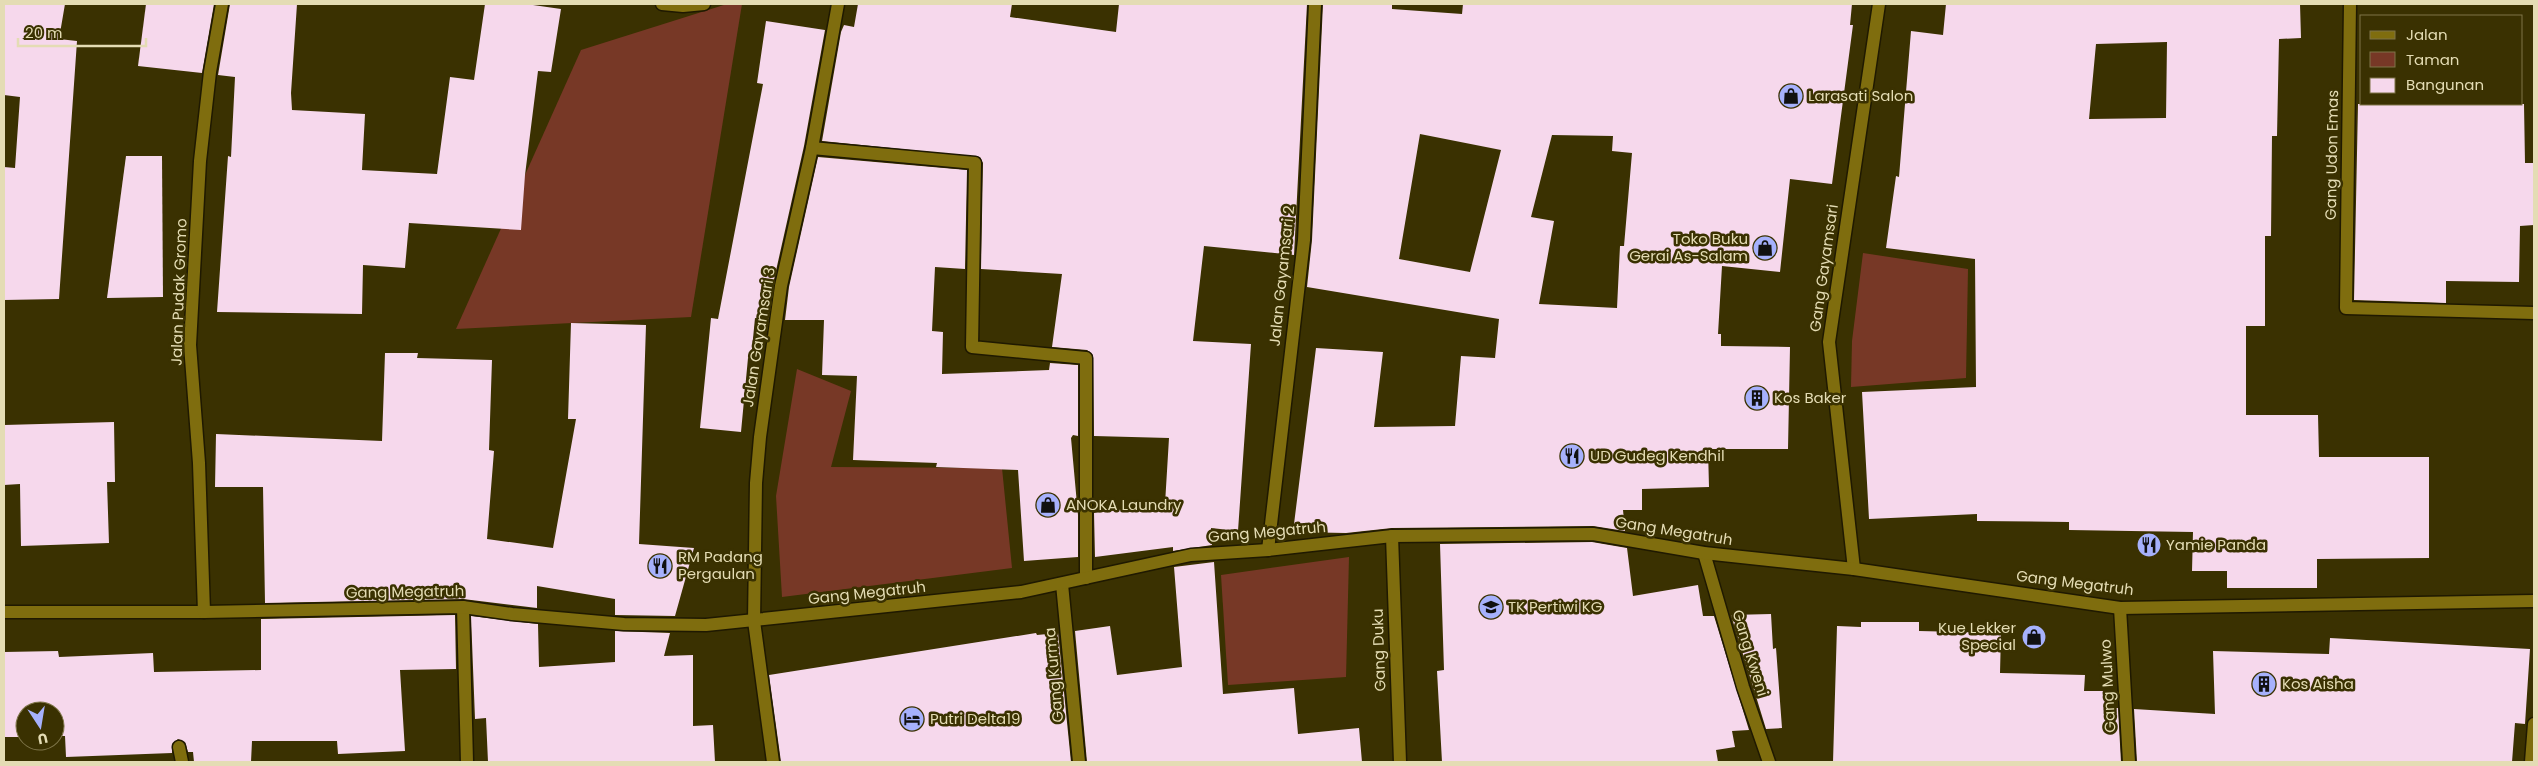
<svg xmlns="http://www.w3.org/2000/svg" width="2538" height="766" viewBox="0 0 2538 766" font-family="Poppins,sans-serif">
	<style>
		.green { fill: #773826 }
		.building { fill: #f6d8ec; fill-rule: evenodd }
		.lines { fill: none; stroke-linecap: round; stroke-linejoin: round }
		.minor-casing { stroke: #1f1901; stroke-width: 15 }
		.minor { stroke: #7f6d0e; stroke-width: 12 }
		.labels { text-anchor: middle; stroke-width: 5; stroke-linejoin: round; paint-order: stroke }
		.poi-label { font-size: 15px; fill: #e4dcb4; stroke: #3a3101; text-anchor: start }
		.street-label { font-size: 15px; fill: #e4dcb4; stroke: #3a3101 }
	</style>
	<rect width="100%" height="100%" fill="#3a3101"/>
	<g class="green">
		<path d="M 727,4 L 742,4 L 691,317 L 456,329 L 581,50 Z"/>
		<path d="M 1863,253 L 1968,269 L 1966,378 L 1851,387 L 1852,341 Z"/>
		<path d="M 797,369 L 851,391 L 831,467 L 1002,468 L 1012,568 L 782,597 L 776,496 Z"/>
		<path d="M 1349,557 L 1346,677 L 1228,685 L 1221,575 Z"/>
	</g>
	<g class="building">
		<path d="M 4,4 L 65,4 L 59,39 L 77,41 L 59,299 L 4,300 L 4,167 L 15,168 L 20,97 L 4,95 Z"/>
		<path d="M 146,4 L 214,4 L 202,73 L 138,66 Z"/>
		<path d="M 230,4 L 297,4 L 291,93 L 292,110 L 365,114 L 362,170 L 437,174 L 450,77 L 474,80 L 485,4 L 526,4 L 561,9 L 551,72 L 538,71 L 525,175 L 521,230 L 409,223 L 405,268 L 363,265 L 362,314 L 217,312 L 228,156 L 231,157 L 235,77 L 218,75 Z"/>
		<path d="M 858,4 L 1012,4 L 1010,17 L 1116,32 L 1119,4 L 1307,4 L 1294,255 L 1204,246 L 1193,341 L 1251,344 L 1238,531 L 1211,528 L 1212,545 L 1173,551 L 1173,547 L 1095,557 L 1094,513 L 1165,504 L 1169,438 L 1094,436 L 1093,355 L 1087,350 L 1052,347 L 1062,274 L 981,269 L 983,163 L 980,157 L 822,141 L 841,32 L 844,25 L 854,27 Z"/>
		<path d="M 1323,4 L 1392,4 L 1392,9 L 1462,14 L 1463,4 L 1852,4 L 1850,25 L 1853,25 L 1832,184 L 1790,179 L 1780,272 L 1722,266 L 1718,334 L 1721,334 L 1721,346 L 1790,347 L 1788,449 L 1708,449 L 1709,487 L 1642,489 L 1642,510 L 1623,510 L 1625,531 L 1593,526 L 1392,528 L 1346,533 L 1293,532 L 1316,348 L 1383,352 L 1374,427 L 1455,426 L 1461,356 L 1495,358 L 1499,319 L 1307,287 L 1312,240 ZM 1420,134 L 1501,150 L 1470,272 L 1399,259 ZM 1552,135 L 1613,136 L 1612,151 L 1632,153 L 1624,246 L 1620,246 L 1617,308 L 1539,304 L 1554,221 L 1531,217 Z"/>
		<path d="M 1946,4 L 2300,4 L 2301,38 L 2279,39 L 2277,136 L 2272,136 L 2271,236 L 2265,236 L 2265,326 L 2246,326 L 2246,415 L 2318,415 L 2319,457 L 2429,457 L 2429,558 L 2317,559 L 2317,588 L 2227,588 L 2227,571 L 2192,571 L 2193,532 L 2069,530 L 2069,522 L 1977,521 L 1977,514 L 1869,519 L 1862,392 L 1976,387 L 1975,259 L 1886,248 L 1896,176 L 1899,177 L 1911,31 L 1943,35 ZM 2167,42 L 2166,118 L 2089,119 L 2096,44 Z"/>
		<path d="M 766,21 L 825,30 L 804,146 L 773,284 L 768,320 L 755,318 L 751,359 L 748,358 L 741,432 L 700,428 L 711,318 L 718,319 L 763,84 L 757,83 Z"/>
		<path d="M 2358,104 L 2524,104 L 2525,163 L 2533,163 L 2534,225 L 2520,226 L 2519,282 L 2446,281 L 2446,303 L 2354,300 Z"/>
		<path d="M 126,156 L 162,156 L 163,297 L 107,298 Z"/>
		<path d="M 818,157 L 967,170 L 965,269 L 935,267 L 932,331 L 943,332 L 942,374 L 1049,370 L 1050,363 L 1078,365 L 1078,436 L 1073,435 L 1071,438 L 1078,515 L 1078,557 L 1024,561 L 1018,470 L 936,467 L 937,463 L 853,460 L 857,376 L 822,375 L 824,320 L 785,320 L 789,287 Z"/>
		<path d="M 571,323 L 646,325 L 639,544 L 694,548 L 675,616 L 615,615 L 615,599 L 537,586 L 537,608 L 463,599 L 265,603 L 263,487 L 215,487 L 216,434 L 382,441 L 385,353 L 418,353 L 417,358 L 492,360 L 489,450 L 494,451 L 487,539 L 553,548 L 576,419 L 568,419 Z"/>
		<path d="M 114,422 L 115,482 L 107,482 L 109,543 L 21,546 L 20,484 L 4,485 L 4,425 Z"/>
		<path d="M 1592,542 L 1627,548 L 1633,596 L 1698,585 L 1703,616 L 1714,616 L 1749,730 L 1732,731 L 1735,747 L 1716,750 L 1718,762 L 1442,762 L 1437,671 L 1444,670 L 1440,544 Z"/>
		<path d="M 1214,562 L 1223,694 L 1294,688 L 1298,734 L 1359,728 L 1362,762 L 1087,762 L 1075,631 L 1110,626 L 1117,675 L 1182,667 L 1174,567 Z"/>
		<path d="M 1771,614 L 1773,649 L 1776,648 L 1782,728 L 1766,729 L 1731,615 Z"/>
		<path d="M 455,615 L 456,669 L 400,670 L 405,751 L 338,754 L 337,741 L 252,741 L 251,762 L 194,762 L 193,752 L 188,752 L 185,742 L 178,739 L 172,744 L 172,753 L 66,757 L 65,736 L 55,736 L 55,711 L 25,711 L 25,737 L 4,737 L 4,652 L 58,651 L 59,657 L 153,653 L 154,672 L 261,670 L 261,619 Z"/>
		<path d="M 471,616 L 538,624 L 539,667 L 615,662 L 615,631 L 670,633 L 664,656 L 693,655 L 693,726 L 713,725 L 715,762 L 488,762 L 486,718 L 475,719 Z"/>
		<path d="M 1861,622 L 1919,622 L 1919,631 L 2001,633 L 2000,673 L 2085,675 L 2084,691 L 2109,691 L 2109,708 L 2118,708 L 2121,762 L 1833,762 L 1837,626 L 1861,627 Z"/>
		<path d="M 1036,633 L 1037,635 L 1058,633 L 1071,762 L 781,762 L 769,675 Z"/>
		<path d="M 2330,638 L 2530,649 L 2525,724 L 2515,723 L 2512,762 L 2137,762 L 2134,709 L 2215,714 L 2213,651 L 2329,654 Z"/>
	</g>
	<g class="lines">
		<defs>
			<g id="minor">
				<path d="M 662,4 L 683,6 L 704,4"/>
				<path d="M 2350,4 L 2346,308 L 2534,313"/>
				<path d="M 812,148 L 975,163 L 972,347 L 1086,358 L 1086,578"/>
				<path d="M 1392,536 L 1400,762"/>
				<path d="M 1268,550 L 1304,240 L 1315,4"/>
				<path d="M 1704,553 L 1743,687 L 1769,762"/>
				<path d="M 1854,569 L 1829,342 L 1879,4"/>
				<path d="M 1062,584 L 1079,762"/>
				<path d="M 463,607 L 467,762"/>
				<path d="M 2120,608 L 2129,762"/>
				<path d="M 4,612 L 204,612 L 463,607 L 512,614 L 624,624 L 706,625 L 1021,592 L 1191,555 L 1268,550 L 1392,536 L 1593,534 L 1704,553 L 1854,569 L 2120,608 L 2534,601"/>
				<path d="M 204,612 L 199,463 L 190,345 L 200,161 L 210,72 L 222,4"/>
				<path d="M 179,747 L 182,762"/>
				<path d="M 773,762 L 754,621 L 756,483 L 760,437 L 781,286 L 812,148 L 838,4"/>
				<path d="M 2531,762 L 2534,724"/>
			</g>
		</defs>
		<use href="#minor" class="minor-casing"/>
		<use href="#minor" class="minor"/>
	</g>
	<defs>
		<symbol id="shop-disc" viewBox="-11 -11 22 22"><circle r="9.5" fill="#a6b1fc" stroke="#3a3101"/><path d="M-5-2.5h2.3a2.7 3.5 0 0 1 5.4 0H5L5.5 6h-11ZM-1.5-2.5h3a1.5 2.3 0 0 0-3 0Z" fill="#111"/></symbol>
		<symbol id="building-disc" viewBox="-11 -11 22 22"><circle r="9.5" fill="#a6b1fc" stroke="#3a3101"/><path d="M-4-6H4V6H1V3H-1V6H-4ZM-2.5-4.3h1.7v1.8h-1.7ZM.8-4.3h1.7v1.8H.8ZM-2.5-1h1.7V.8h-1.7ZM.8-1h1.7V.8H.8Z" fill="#111"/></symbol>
		<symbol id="restaurant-disc" viewBox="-11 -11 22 22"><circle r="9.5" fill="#a6b1fc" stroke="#3a3101"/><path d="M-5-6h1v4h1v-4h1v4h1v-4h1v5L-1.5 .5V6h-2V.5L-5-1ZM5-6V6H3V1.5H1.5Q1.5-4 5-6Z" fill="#111"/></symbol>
		<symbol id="school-disc" viewBox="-11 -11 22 22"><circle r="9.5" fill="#a6b1fc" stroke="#3a3101"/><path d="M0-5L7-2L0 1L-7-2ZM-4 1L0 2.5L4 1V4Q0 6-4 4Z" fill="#111"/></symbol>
		<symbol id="hotel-disc" viewBox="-11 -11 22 22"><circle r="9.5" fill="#a6b1fc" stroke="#3a3101"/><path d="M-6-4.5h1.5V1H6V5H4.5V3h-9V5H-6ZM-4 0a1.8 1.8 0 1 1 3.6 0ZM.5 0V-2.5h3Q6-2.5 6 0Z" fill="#111"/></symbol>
	</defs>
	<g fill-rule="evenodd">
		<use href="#shop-disc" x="1777" y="82" width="28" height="28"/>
		<use href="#shop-disc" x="1751" y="234" width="28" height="28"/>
		<use href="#building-disc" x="1743" y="384" width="28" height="28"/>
		<use href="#restaurant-disc" x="1558" y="442" width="28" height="28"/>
		<use href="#shop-disc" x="1034" y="491" width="28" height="28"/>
		<use href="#restaurant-disc" x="2135" y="531" width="28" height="28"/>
		<use href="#restaurant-disc" x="646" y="552" width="28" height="28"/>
		<use href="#school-disc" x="1477" y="593" width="28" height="28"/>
		<use href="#shop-disc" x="2020" y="623" width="28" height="28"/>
		<use href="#building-disc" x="2250" y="670" width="28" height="28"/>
		<use href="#hotel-disc" x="898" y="705" width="28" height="28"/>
	</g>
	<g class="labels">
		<g class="poi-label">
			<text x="1808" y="101">Larasati Salon</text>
			<text x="1748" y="244" text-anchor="end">Toko Buku<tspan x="1748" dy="17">Gerai As-Salam</tspan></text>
			<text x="1774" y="403">Kos Baker</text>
			<text x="1590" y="461">UD Gudeg Kendhil</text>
			<text x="1066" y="510">ANOKA Laundry</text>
			<text x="2166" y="550">Yamie Panda</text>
			<text x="678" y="562">RM Padang<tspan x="678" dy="17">Pergaulan</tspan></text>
			<text x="1508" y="612">TK Pertiwi KG</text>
			<text x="2016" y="633" text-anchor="end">Kue Lekker<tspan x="2016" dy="17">Special</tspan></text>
			<text x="2282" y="689">Kos Aisha</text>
			<text x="930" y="724">Putri Delta19</text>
		</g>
		<g class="street-label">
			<text transform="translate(2332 155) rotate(-89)" y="5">Gang Udon Emas</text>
			<text transform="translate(1824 268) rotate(-82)" y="5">Gang Gayamsari</text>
			<text transform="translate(1282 276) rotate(-84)" y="5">Jalan Gayamsari 2</text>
			<text transform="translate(179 292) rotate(-88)" y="5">Jalan Pudak Gromo</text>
			<text transform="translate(759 337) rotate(-81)" y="5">Jalan Gayamsari 3</text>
			<text transform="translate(1674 531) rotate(9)" y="5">Gang Megatruh</text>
			<text transform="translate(1267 532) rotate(-5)" y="5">Gang Megatruh</text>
			<text transform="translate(2075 583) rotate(7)" y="5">Gang Megatruh</text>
			<text transform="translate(405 592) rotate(-1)" y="5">Gang Megatruh</text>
			<text transform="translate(867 593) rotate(-6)" y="5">Gang Megatruh</text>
			<text transform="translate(1379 650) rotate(-92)" y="5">Gang Duku</text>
			<text transform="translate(1750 653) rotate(73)" y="5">Gang Kweni</text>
			<text transform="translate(1054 675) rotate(-95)" y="5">Gang Kurma</text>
			<text transform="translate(2108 686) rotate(-93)" y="5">Gang Mulwo</text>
		</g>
	</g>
	<rect width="2538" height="766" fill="none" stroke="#e4dcb4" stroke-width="10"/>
	<rect x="2360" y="15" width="162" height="90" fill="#3a3101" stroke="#7e7549"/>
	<rect x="2370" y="31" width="25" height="8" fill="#7f6d0e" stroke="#7e7549"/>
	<text x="2406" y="40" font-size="15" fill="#e4dcb4">Jalan</text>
	<rect x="2370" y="52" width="25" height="15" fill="#773826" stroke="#7e7549"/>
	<text x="2406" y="65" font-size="15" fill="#e4dcb4">Taman</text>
	<rect x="2370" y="78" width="25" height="15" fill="#f6d8ec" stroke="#7e7549"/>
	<text x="2406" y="90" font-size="15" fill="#e4dcb4">Bangunan</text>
	<g transform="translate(40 726) rotate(168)"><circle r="24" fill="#3a3101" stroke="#7e7549"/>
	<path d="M0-4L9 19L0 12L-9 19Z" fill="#a6b1fc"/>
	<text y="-8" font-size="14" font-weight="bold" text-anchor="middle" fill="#e4dcb4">U</text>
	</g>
	<path d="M18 38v8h128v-8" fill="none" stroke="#e4dcb4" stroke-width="2.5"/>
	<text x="25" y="38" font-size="15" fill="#e4dcb4" stroke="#3a3101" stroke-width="4" paint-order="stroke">20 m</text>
</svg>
